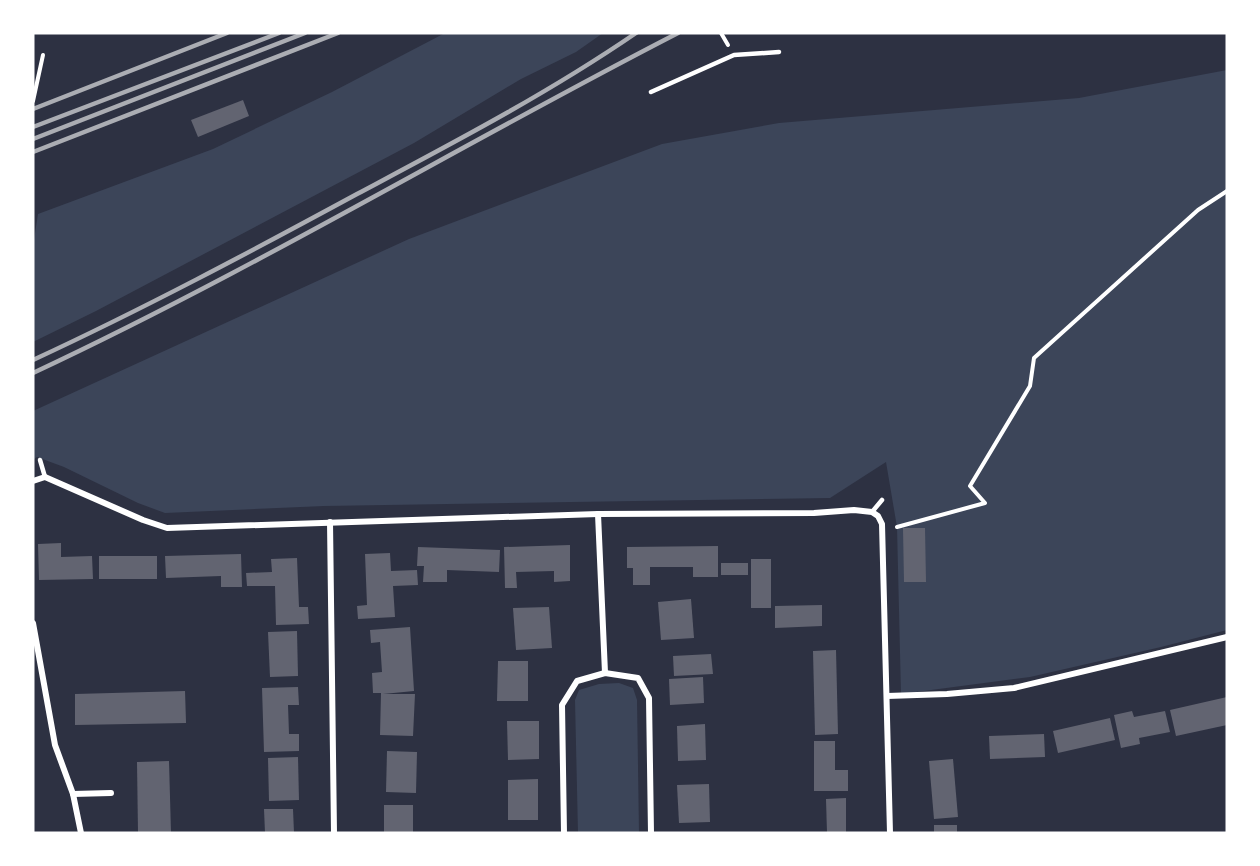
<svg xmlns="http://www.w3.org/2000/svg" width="1260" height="866" viewBox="0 0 1260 866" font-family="Lato,sans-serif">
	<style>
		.green { fill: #3c4559 }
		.building { fill: #626471 }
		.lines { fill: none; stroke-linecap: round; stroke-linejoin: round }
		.path { stroke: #fff; stroke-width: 4 }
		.service { stroke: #fff; stroke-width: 4.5 }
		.minor { stroke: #fff; stroke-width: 6 }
		.rail { stroke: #abadb3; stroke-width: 4.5 }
	</style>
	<rect width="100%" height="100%" fill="#2d3142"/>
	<g class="green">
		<path d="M 445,33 L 603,33 L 576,52 L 521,79 L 414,143 L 96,311 L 33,342 L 33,246 L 38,214 L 213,149 L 332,92 Z"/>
		<path d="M 1227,70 L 1227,630 L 1161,647 L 1030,677 L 901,694 L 897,527 L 886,462 L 830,498 L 324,506 L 165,513 L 138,503 L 64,467 L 37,457 L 33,460 L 33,411 L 409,239 L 662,144 L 779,123 L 1079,98 Z"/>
		<path d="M 619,683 L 633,688 L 637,700 L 639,833 L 578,833 L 575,700 L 579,690 L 599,684 Z"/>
	</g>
	<g class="building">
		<path d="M 243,100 L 249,116 L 198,137 L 191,120 Z"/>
		<path d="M 903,528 L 925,528 L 926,582 L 904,582 Z"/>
		<path d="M 61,543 L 61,557 L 92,556 L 93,579 L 39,580 L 38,544 Z"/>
		<path d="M 570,545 L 570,581 L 554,582 L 554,571 L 516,572 L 517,588 L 505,588 L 504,547 Z"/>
		<path d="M 718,546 L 718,577 L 693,577 L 693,567 L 650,567 L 650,585 L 633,585 L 633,568 L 627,568 L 627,547 Z"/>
		<path d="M 418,547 L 500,550 L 499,572 L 447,570 L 447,582 L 423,582 L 424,566 L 417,566 Z"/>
		<path d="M 390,553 L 391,571 L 417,570 L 418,585 L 393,586 L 395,617 L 358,619 L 357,606 L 367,605 L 365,554 Z"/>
		<path d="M 241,554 L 242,587 L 221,587 L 221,576 L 166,578 L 165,556 Z"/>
		<rect x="99" y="556" width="58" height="23"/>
		<path d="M 297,558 L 299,607 L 308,607 L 309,624 L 276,625 L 275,586 L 247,586 L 246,573 L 272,572 L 271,559 Z"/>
		<rect x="751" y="559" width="20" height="49"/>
		<rect x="721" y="563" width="27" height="12"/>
		<path d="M 691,599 L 694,638 L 661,640 L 658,602 Z"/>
		<path d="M 822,605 L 822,626 L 775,628 L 775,606 Z"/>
		<path d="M 549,607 L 552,648 L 516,650 L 513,608 Z"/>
		<path d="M 410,627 L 414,691 L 383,694 L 415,694 L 413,736 L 380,735 L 381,693 L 373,693 L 372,673 L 382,672 L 380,642 L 371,643 L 370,630 Z"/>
		<path d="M 297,631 L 298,676 L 270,677 L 268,632 Z"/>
		<path d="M 836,650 L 838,734 L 815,735 L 813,651 Z"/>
		<path d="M 711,654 L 713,674 L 674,676 L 673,656 Z"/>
		<path d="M 498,661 L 528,661 L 528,701 L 497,701 Z"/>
		<path d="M 703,677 L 704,703 L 670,705 L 669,679 Z"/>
		<path d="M 298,687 L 299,705 L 288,705 L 289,734 L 299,734 L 299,751 L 264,752 L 262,688 Z"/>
		<path d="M 185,691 L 186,723 L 75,725 L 75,694 Z"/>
		<path d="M 1227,697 L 1227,725 L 1176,736 L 1170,710 Z"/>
		<path d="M 1132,711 L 1134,717 L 1165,711 L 1170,732 L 1139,738 L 1140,744 L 1121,748 L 1114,715 Z"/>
		<path d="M 1110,718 L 1115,740 L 1058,753 L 1053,731 Z"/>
		<path d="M 507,721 L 539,721 L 539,759 L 508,760 Z"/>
		<path d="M 705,724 L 706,760 L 678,761 L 677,726 Z"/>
		<path d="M 1044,734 L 1045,757 L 990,759 L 989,736 Z"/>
		<path d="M 814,741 L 835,741 L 835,770 L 848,770 L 848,791 L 814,791 Z"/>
		<path d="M 387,751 L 417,752 L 416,793 L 386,792 Z"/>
		<path d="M 298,757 L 299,800 L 269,801 L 268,758 Z"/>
		<path d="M 953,759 L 958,817 L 934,819 L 929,761 Z"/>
		<path d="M 169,761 L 171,833 L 138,833 L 137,762 Z"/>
		<path d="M 538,779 L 538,820 L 508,820 L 508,780 Z"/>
		<path d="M 709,784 L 710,822 L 679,823 L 677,785 Z"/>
		<path d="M 846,798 L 846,833 L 827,833 L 826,799 Z"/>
		<rect x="384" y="805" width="29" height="28"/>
		<path d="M 264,809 L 293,809 L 294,833 L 265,833 Z"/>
		<rect x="934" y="825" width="23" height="8"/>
	</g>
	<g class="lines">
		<g class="path">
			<path d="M 721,33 L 728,45"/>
			<path d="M 33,101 L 43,55"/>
			<path d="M 897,527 L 985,503 L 970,486 L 1030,386 L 1034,358 L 1198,210 L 1227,191"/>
		</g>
		<g class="service">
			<path d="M 651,92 L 734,55 L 779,52"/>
			<path d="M 40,460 L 45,477"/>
			<path d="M 872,512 L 882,500"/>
		</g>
		<g class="minor">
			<path d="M 33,481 L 45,477 L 143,520 L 167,528 L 598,514 L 814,513 L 854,510 L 872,512 L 878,516 L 882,524 L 890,833"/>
			<path d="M 598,514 L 605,673"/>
			<path d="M 330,522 L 334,833"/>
			<path d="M 33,623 L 55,745 L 73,794 L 81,833"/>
			<path d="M 887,696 L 947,694 L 1014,688 L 1227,637"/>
			<path d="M 73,794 L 111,793"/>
			<path d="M 564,833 L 562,705 L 577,681 L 605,673 L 638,678 L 649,698 L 651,833"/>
		</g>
		<g class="rail">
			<path d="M 33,109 L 227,33"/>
			<path d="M 33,127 L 279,33"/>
			<path d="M 33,139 L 305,33"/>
			<path d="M 33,152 L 338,33"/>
			<path d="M 33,360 C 143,309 250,252 357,194 C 451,144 547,94 636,33"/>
			<path d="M 33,373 C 253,270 462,144 678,33"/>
		</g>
	</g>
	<rect width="1260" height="866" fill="none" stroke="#ffffff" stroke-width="69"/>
</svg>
